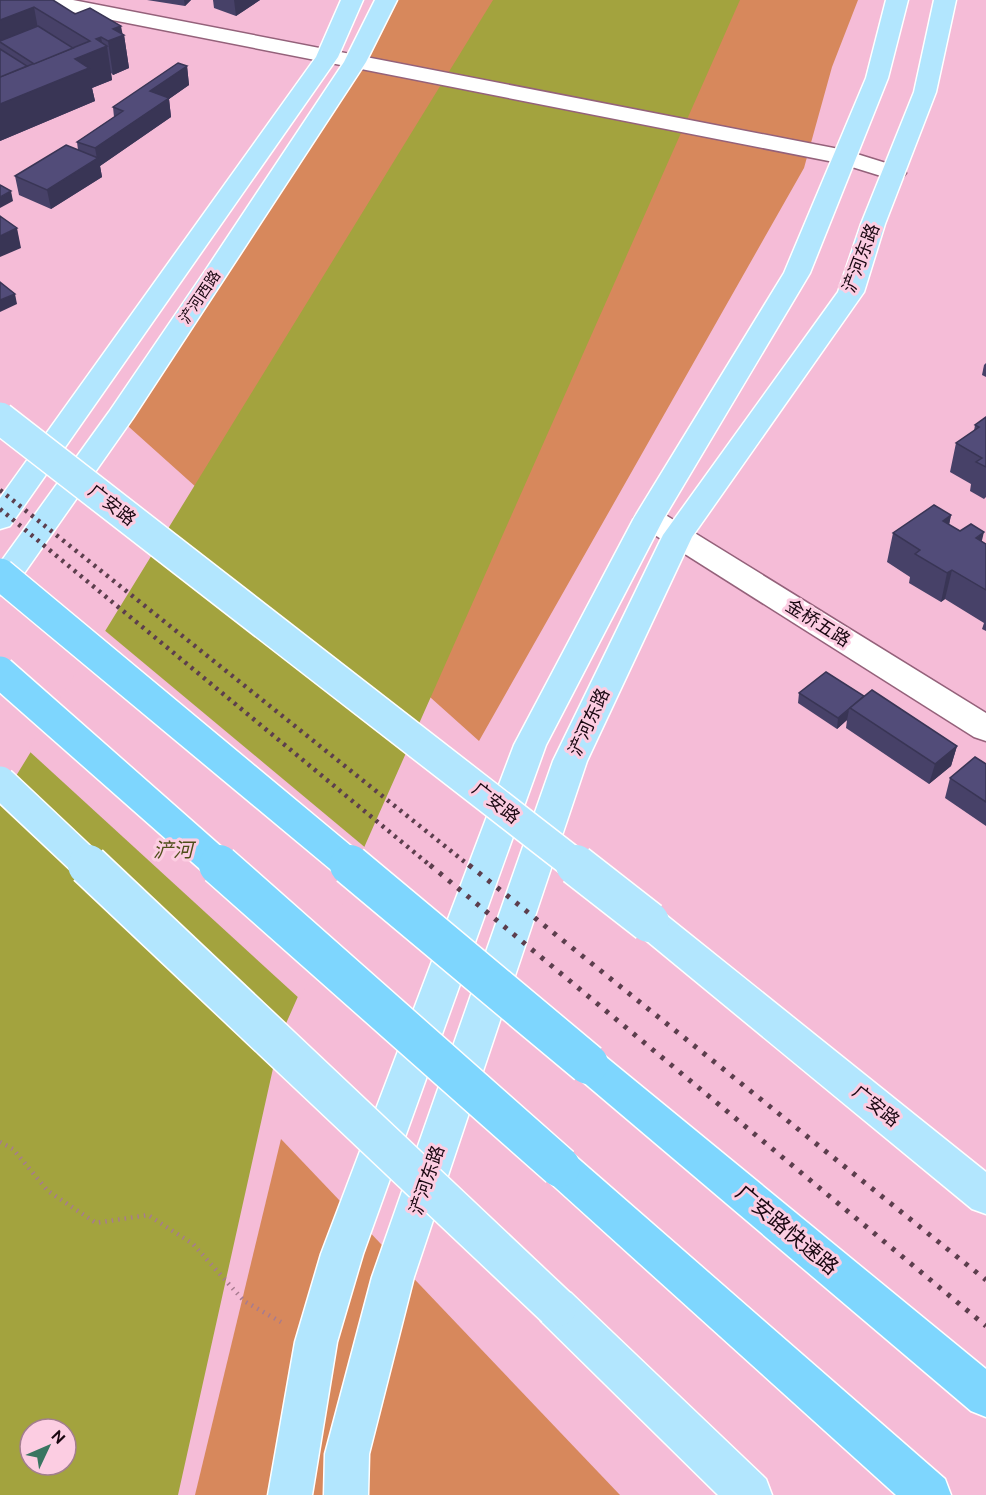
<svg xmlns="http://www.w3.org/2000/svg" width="986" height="1495" viewBox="0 0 986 1495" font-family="Ubuntu,'Noto Sans SC',sans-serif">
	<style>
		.green { fill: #d7885c }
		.water { fill: #a3a33e; fill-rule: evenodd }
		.pier { fill: #f5bcd7 }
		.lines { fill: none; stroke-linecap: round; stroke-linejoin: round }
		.minor-casing { stroke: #94617a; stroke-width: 3 }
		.major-casing { stroke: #fff; stroke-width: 3 }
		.highway-casing { stroke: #fff; stroke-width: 3 }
		.path { stroke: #a77b90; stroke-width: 4.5; stroke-dasharray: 1.5 5; stroke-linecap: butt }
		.minor { fill: #fff; fill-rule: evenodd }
		.major { fill: #b2e6fe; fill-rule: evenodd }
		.highway { fill: #7ed6fe; fill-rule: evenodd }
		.rail-far1 { stroke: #5c3e4d; stroke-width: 4.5; stroke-dasharray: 3 5; stroke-linecap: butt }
		.rail { stroke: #5c3e4d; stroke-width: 5; stroke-dasharray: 4 8; stroke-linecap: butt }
		.major-bridge-far1-casing { stroke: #fff; stroke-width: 34; stroke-linecap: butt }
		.major-bridge-casing { stroke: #fff; stroke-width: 43; stroke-linecap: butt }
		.highway-bridge-far1-casing { stroke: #fff; stroke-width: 34; stroke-linecap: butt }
		.highway-bridge-casing { stroke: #fff; stroke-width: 43; stroke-linecap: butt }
		.major-bridge-far1 { stroke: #b2e6fe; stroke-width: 31 }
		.major-bridge { stroke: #b2e6fe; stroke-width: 40 }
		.highway-bridge-far1 { stroke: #7ed6fe; stroke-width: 31 }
		.highway-bridge { stroke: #7ed6fe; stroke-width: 40 }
		.wall { fill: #474168 }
		.shaded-wall { fill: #393555 }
		.building { fill: #524c79; stroke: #393555; stroke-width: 1.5 }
		.labels { text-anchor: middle; stroke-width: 6; stroke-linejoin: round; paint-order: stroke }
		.far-street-label { font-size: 15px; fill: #1a0711; stroke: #fccde2 }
		.street-label { font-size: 18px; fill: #1a0711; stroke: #fccde2 }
		.water-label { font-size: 20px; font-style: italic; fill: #4e4e19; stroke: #fccde2 }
		.near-street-label { font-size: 21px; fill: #1a0711; stroke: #fccde2 }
	</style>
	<rect width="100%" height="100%" fill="#f5bcd7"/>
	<g class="green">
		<path d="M 387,0 L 858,0 L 832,67 L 804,168 L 479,741 L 119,418 Z"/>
		<path d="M 281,1139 L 620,1495 L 195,1495 Z"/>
	</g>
	<path class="water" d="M 493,0 L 740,0 L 280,1037 L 178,1495 L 0,1495 L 0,802 ZM 30,1429 L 66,1429 L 66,1465 L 30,1465 Z"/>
	<path class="pier" d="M 103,629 L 367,849 L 300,999 L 28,750 Z"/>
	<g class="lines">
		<defs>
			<g id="minor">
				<path d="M 30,0 L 73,0 L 844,150 L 902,168 L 906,173 L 902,178 L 894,180 L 839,163 L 41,6 L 34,4 Z"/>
				<path d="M 649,508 L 659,511 L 986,713 L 986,741 L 974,737 L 639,525 L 634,518 L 639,511 Z"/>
			</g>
			<g id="major">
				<path d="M 341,0 L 363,0 L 338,57 L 10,526 L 0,529 L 0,498 L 316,57 Z"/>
				<path d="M 375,0 L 397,0 L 366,62 L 133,418 L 11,592 L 0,595 L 0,563 L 109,412 L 205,271 L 344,62 Z"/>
				<path d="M 886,0 L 908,0 L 888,78 L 810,273 L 664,518 L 546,745 L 363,1254 L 337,1342 L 312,1495 L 268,1495 L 295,1342 L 321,1254 L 514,745 L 634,518 L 784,273 L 866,78 Z"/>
				<path d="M 934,0 L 956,0 L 936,92 L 885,224 L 864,292 L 692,537 L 587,761 L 414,1277 L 369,1454 L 368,1495 L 324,1495 L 325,1454 L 372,1277 L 553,761 L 663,535 L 838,292 L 861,224 L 914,92 Z"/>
				<path d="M 649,908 L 662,912 L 986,1172 L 986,1214 L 972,1209 L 636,932 L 631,922 L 636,912 Z"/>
				<path d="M 556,1287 L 571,1293 L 766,1479 L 772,1495 L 718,1495 L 541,1321 L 535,1307 L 541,1293 Z"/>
			</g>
			<g id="highway">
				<path d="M 588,1048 L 601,1053 L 986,1369 L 986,1417 L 971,1411 L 575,1075 L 569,1064 L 575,1053 Z"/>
				<path d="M 560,1150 L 574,1155 L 945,1479 L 951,1495 L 896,1495 L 546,1179 L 540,1167 L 546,1155 Z"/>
			</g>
		</defs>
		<use href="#minor" class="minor-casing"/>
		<use href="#major" class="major-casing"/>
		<use href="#highway" class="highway-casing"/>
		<path class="path" d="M 0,1142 L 13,1149 L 48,1191 L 96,1223 L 148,1215 L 193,1244 L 244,1301 L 281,1322"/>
		<use href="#minor" class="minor"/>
		<use href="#major" class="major"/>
		<use href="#highway" class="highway"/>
		<g class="rail-far1">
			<path d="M 0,490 L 471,867"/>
			<path d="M 0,509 L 432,867"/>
		</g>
		<g class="rail">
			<path d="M 430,865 L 986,1326"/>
			<path d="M 469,865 L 986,1280"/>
		</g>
		<defs>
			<g id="major-bridge-far1">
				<path d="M 0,418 L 578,867"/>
				<path d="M 0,782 L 90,867"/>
			</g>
			<g id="major-bridge">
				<path d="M 88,865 L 556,1307"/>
				<path d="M 576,865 L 649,922"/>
			</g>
			<g id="highway-bridge-far1">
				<path d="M 0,574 L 352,867"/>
				<path d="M 0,672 L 221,867"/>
			</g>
			<g id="highway-bridge">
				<path d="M 219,865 L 560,1167"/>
				<path d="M 350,865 L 588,1064"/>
			</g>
		</defs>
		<use href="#major-bridge-far1" class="major-bridge-far1-casing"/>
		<use href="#major-bridge" class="major-bridge-casing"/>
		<use href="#highway-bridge-far1" class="highway-bridge-far1-casing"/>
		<use href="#highway-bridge" class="highway-bridge-casing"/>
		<use href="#major-bridge-far1" class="major-bridge-far1"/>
		<use href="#major-bridge" class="major-bridge"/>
		<use href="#highway-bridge-far1" class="highway-bridge-far1"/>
		<use href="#highway-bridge" class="highway-bridge"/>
	</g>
	<g class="wall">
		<path d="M 0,0 L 75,14 L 122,34 L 124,35 L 129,68 L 113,75 L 111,73 L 112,80 L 92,88 L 95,101 L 0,141 Z"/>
		<path d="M 147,0 L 191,0 L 185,6 Z"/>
		<path d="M 213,0 L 260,0 L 236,16 L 214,8 Z"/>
		<path d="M 187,66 L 189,85 L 169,99 L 171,117 L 100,166 L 102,177 L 51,209 L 19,195 L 15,176 L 78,150 L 77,142 L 114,117 L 113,107 Z"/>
		<path d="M 986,363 L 986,377 L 982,375 L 984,365 Z"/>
		<path d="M 986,417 L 986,497 L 984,499 L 970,491 L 971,484 L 950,472 L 956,443 L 974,431 L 975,425 Z"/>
		<path d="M 951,515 L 949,525 L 986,544 L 986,631 L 982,629 L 984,623 L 945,599 L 941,602 L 909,583 L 910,577 L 887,562 L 893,533 Z"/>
		<path d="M 799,693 L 864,696 L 957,746 L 951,766 L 929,784 L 846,728 L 847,720 L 837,729 L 798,703 Z"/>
		<path d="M 986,764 L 986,826 L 945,798 L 950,778 Z"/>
	</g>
	<g class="shaded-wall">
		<path d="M 184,0 L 191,0 L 185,6 Z"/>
		<path d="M 234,0 L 260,0 L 236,16 Z"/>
		<path d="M 34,7 L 40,40 L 0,42 L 0,20 Z"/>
		<path d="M 121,26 L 123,36 L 124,35 L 129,68 L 113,75 L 108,41 L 113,29 Z"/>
		<path d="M 101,37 L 103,48 L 107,46 L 112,80 L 92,88 L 95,101 L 0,141 L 0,87 L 43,69 Z"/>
		<path d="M 187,66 L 189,85 L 169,99 L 171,117 L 100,166 L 102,177 L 51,209 L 47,190 L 97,159 L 95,148 L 150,91 Z"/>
		<path d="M 11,191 L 13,201 L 0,208 L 0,197 Z"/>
		<path d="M 17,228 L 21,248 L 0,257 L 0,236 Z"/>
		<path d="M 15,294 L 17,304 L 0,312 L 0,300 Z"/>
		<path d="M 951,515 L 945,544 L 943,521 Z"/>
		<path d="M 984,532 L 977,561 L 976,538 Z"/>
		<path d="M 952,570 L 945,599 L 941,602 L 947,573 Z"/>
		<path d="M 849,710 L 847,720 L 837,729 L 838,718 Z"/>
		<path d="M 957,746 L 951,766 L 929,784 L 935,764 Z"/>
	</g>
	<g class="building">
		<path d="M 0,0 L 53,0 L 75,14 L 90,8 L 121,26 L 113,29 L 124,35 L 108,41 L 101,37 L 96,39 L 107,46 L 75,59 L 89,68 L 0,104 L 0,77 L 90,41 L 34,7 L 0,20 Z"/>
		<path d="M 38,26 L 73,48 L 34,64 L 0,42 L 0,41 Z"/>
		<path d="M 0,49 L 27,66 L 0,77 Z"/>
		<path d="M 178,63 L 187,66 L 150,91 L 169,98 L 95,148 L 77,142 L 123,111 L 113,107 Z"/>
		<path d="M 66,145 L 98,158 L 47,190 L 15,176 Z"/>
		<path d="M 0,185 L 11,191 L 0,197 Z"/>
		<path d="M 0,216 L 17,228 L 0,236 Z"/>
		<path d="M 0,282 L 15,294 L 0,300 Z"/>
		<path d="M 986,417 L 986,467 L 976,462 L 982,458 L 956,443 L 979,427 L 975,425 Z"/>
		<path d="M 934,505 L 951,515 L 943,521 L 960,531 L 971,524 L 984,532 L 976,538 L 986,544 L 986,590 L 952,570 L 947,573 L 915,554 L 920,550 L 893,533 Z"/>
		<path d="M 826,672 L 864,696 L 838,718 L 799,693 Z"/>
		<path d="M 872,690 L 957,746 L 935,764 L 850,708 Z"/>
		<path d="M 975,757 L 986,764 L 986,802 L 950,778 Z"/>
	</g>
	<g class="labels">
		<g class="far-street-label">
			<text transform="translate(200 297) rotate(-56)" y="5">浐河西路</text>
		</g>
		<g class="street-label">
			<text transform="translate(861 258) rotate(-69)" y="6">浐河东路</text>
			<text transform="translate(112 505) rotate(38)" y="6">广安路</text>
			<text transform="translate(818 623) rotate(32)" y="6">金桥五路</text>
			<text transform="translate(589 722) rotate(-65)" y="6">浐河东路</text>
			<text transform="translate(496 803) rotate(38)" y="6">广安路</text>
			<text transform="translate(876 1106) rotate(39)" y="6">广安路</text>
			<text transform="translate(427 1180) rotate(-71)" y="6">浐河东路</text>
		</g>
		<g class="water-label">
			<text x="173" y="857">浐河</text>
		</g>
		<g class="near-street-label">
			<text transform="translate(787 1230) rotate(40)" y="7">广安路快速路</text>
		</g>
	</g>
	<g transform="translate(48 1447) rotate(46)"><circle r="28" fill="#fccde2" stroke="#a27e8e" stroke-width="1.5"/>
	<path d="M0-4.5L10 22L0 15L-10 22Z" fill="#397561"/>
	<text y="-9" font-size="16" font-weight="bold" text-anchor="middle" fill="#1a0711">N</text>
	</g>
</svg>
